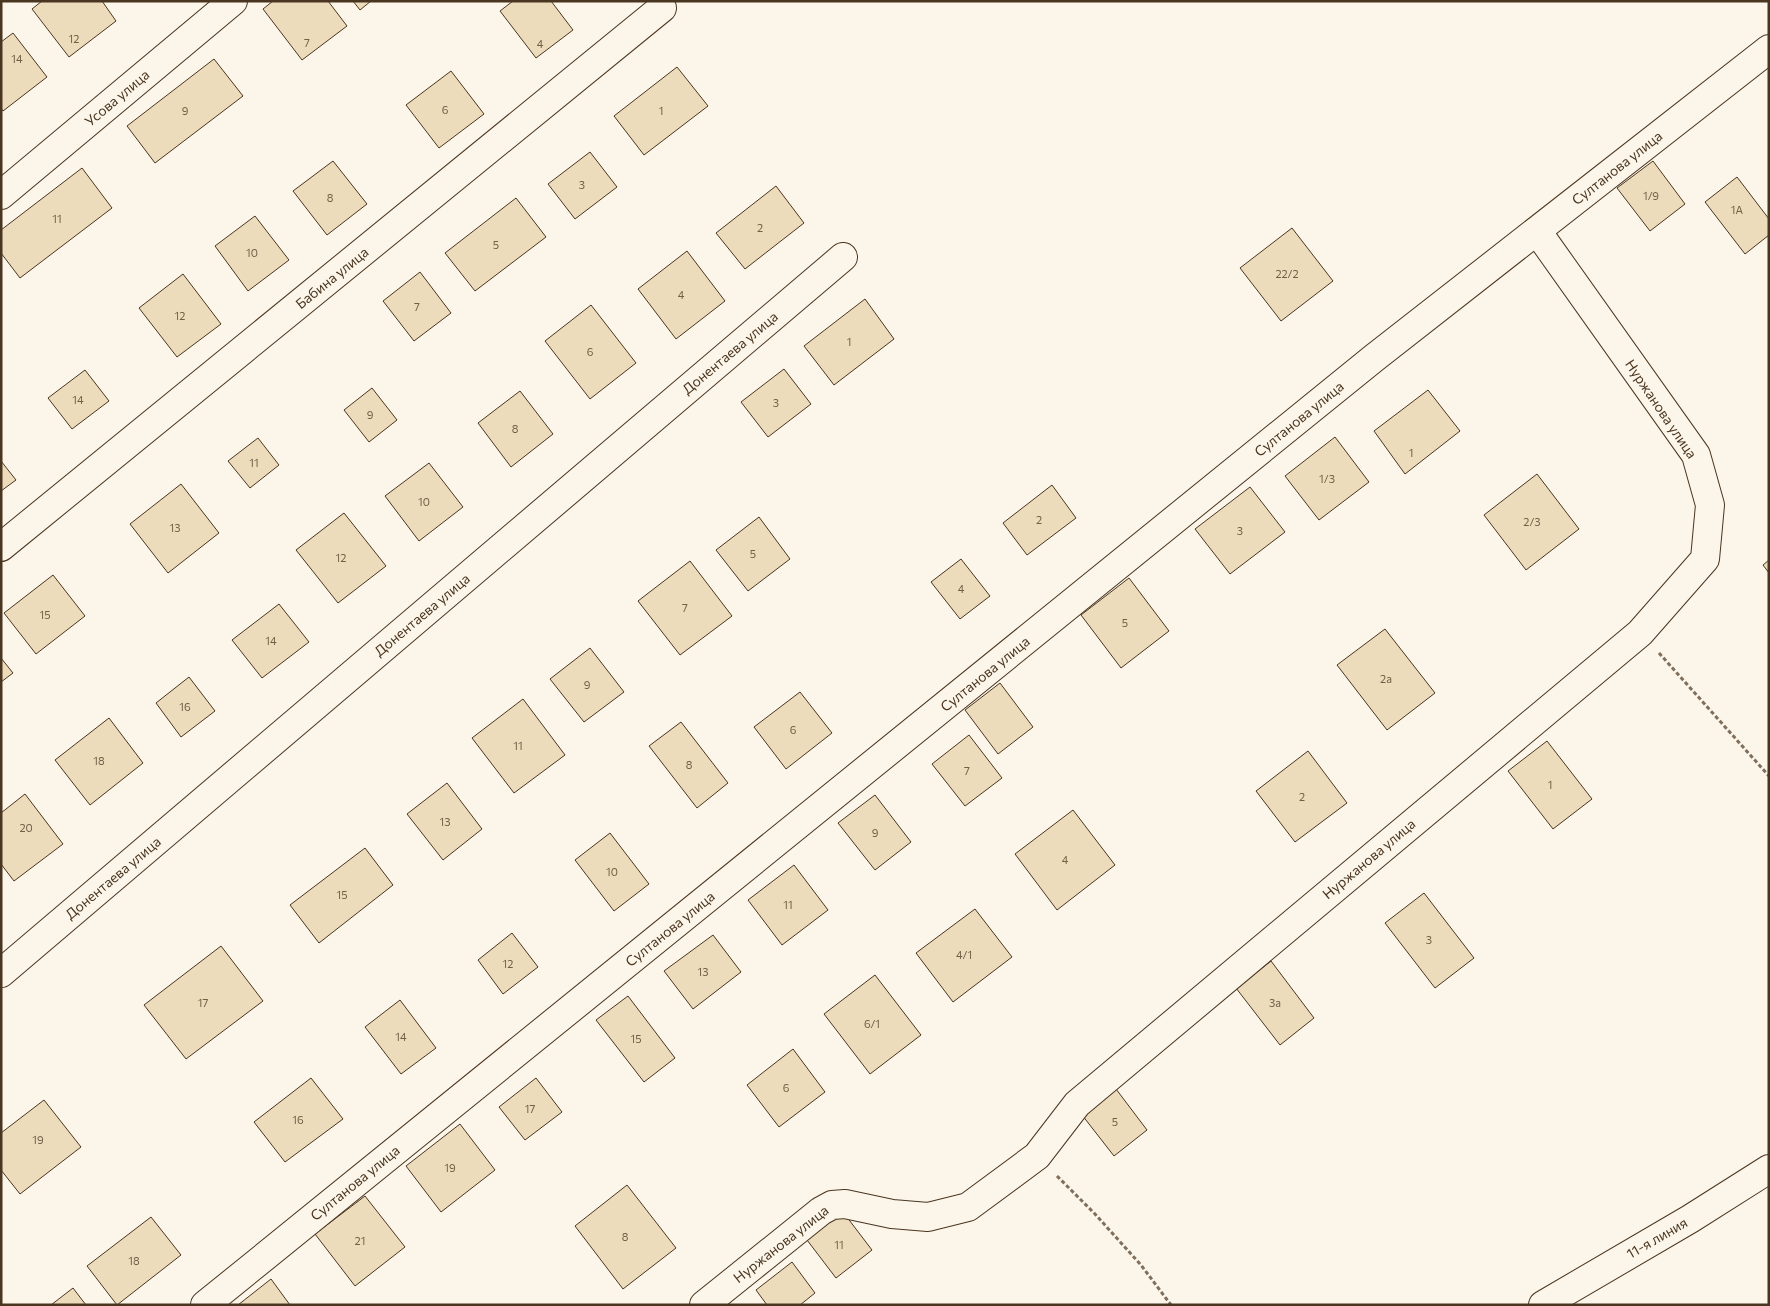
<svg xmlns="http://www.w3.org/2000/svg" width="1770" height="1306" viewBox="0 0 1770 1306" font-family="Commissioner,sans-serif">
	<style>
		.building { fill: #ecdcbc; stroke: #4a3520 }
		.lines { fill: none; stroke-linecap: round; stroke-linejoin: round }
		.minor-casing { stroke: #4a3520; stroke-width: 30 }
		.path { stroke: #7f6f5c; stroke-width: 3; stroke-dasharray: 4 2.5; stroke-linecap: butt }
		.minor { stroke: #fbf6e9; stroke-width: 28 }
		.labels { text-anchor: middle; stroke-width: 4; stroke-linejoin: round; paint-order: stroke }
		.number-label { font-size: 11px; fill: #725f47 }
		.street-label { font-size: 14px; fill: #4a3520; stroke: #fbf6e9 }
	</style>
	<rect width="100%" height="100%" fill="#fbf6e9"/>
	<g class="building">
		<path d="M 42,1 L 102,1 L 116,21 L 69,57 L 32,9 Z"/>
		<path d="M 273,1 L 328,1 L 347,26 L 302,60 L 263,9 Z"/>
		<path d="M 353,1 L 371,1 L 360,10 Z"/>
		<path d="M 513,1 L 551,1 L 573,30 L 536,58 L 500,11 Z"/>
		<path d="M 13,33 L 47,77 L 3,111 L 1,108 L 1,42 Z"/>
		<path d="M 214,59 L 243,96 L 155,163 L 127,126 Z"/>
		<path d="M 677,67 L 708,106 L 644,155 L 614,116 Z"/>
		<path d="M 451,71 L 484,114 L 439,148 L 406,105 Z"/>
		<path d="M 590,152 L 617,187 L 575,219 L 548,184 Z"/>
		<path d="M 333,161 L 367,204 L 327,235 L 293,191 Z"/>
		<path d="M 1653,161 L 1685,204 L 1650,231 L 1617,188 Z"/>
		<path d="M 82,168 L 112,208 L 20,278 L 1,253 L 1,230 Z"/>
		<path d="M 1737,177 L 1769,219 L 1769,235 L 1745,254 L 1705,202 Z"/>
		<path d="M 776,186 L 804,223 L 745,269 L 716,233 Z"/>
		<path d="M 516,198 L 546,237 L 475,291 L 445,253 Z"/>
		<path d="M 255,216 L 289,260 L 248,291 L 215,246 Z"/>
		<path d="M 1292,228 L 1333,281 L 1281,321 L 1240,268 Z"/>
		<path d="M 687,251 L 725,301 L 676,339 L 638,289 Z"/>
		<path d="M 420,272 L 451,313 L 414,341 L 383,301 Z"/>
		<path d="M 183,274 L 221,324 L 177,357 L 139,308 Z"/>
		<path d="M 865,299 L 894,339 L 834,385 L 804,346 Z"/>
		<path d="M 591,305 L 636,363 L 590,399 L 545,341 Z"/>
		<path d="M 784,369 L 811,404 L 768,437 L 741,402 Z"/>
		<path d="M 85,370 L 109,401 L 72,429 L 48,398 Z"/>
		<path d="M 372,388 L 397,420 L 369,442 L 344,410 Z"/>
		<path d="M 1428,390 L 1460,431 L 1405,474 L 1374,431 Z"/>
		<path d="M 520,391 L 553,434 L 511,467 L 478,423 Z"/>
		<path d="M 1335,437 L 1369,482 L 1319,520 L 1285,476 Z"/>
		<path d="M 258,438 L 279,465 L 250,488 L 228,461 Z"/>
		<path d="M 1,461 L 16,480 L 1,491 Z"/>
		<path d="M 429,463 L 463,507 L 419,541 L 385,496 Z"/>
		<path d="M 1537,474 L 1579,529 L 1526,570 L 1484,515 Z"/>
		<path d="M 181,484 L 219,533 L 168,573 L 130,524 Z"/>
		<path d="M 1052,485 L 1076,518 L 1027,555 L 1003,523 Z"/>
		<path d="M 1250,487 L 1285,532 L 1230,574 L 1195,529 Z"/>
		<path d="M 344,513 L 386,566 L 338,603 L 296,550 Z"/>
		<path d="M 759,517 L 790,559 L 748,591 L 716,550 Z"/>
		<path d="M 961,559 L 990,596 L 960,619 L 931,582 Z"/>
		<path d="M 1769,560 L 1769,573 L 1763,565 Z"/>
		<path d="M 690,561 L 732,616 L 680,655 L 638,601 Z"/>
		<path d="M 53,575 L 85,616 L 36,654 L 4,613 Z"/>
		<path d="M 1129,578 L 1169,631 L 1121,668 L 1081,615 Z"/>
		<path d="M 279,604 L 309,642 L 262,678 L 232,640 Z"/>
		<path d="M 1385,629 L 1435,693 L 1387,730 L 1337,665 Z"/>
		<path d="M 590,648 L 624,692 L 584,722 L 550,679 Z"/>
		<path d="M 1,658 L 13,673 L 1,682 Z"/>
		<path d="M 189,677 L 215,711 L 181,737 L 156,703 Z"/>
		<path d="M 1000,683 L 1033,727 L 998,754 L 965,710 Z"/>
		<path d="M 800,692 L 832,733 L 786,769 L 754,727 Z"/>
		<path d="M 523,699 L 565,755 L 514,793 L 472,738 Z"/>
		<path d="M 109,718 L 143,763 L 90,805 L 55,760 Z"/>
		<path d="M 681,722 L 728,783 L 697,808 L 649,746 Z"/>
		<path d="M 969,735 L 1002,778 L 965,806 L 932,764 Z"/>
		<path d="M 1547,741 L 1592,799 L 1553,829 L 1508,771 Z"/>
		<path d="M 1308,751 L 1347,803 L 1295,842 L 1256,791 Z"/>
		<path d="M 447,783 L 482,829 L 443,860 L 407,814 Z"/>
		<path d="M 25,794 L 63,844 L 14,881 L 1,864 L 1,813 Z"/>
		<path d="M 875,795 L 911,842 L 875,870 L 838,823 Z"/>
		<path d="M 1073,810 L 1115,865 L 1057,910 L 1015,854 Z"/>
		<path d="M 610,833 L 649,884 L 614,911 L 575,860 Z"/>
		<path d="M 365,848 L 393,885 L 319,943 L 290,905 Z"/>
		<path d="M 794,865 L 828,910 L 782,945 L 748,900 Z"/>
		<path d="M 1424,893 L 1474,958 L 1435,988 L 1385,923 Z"/>
		<path d="M 975,909 L 1012,957 L 953,1002 L 916,953 Z"/>
		<path d="M 512,933 L 538,967 L 503,994 L 478,960 Z"/>
		<path d="M 713,935 L 741,972 L 693,1009 L 664,971 Z"/>
		<path d="M 221,946 L 263,1001 L 186,1059 L 144,1005 Z"/>
		<path d="M 1271,961 L 1314,1018 L 1280,1045 L 1236,988 Z"/>
		<path d="M 875,975 L 921,1035 L 870,1074 L 824,1014 Z"/>
		<path d="M 628,996 L 675,1058 L 644,1082 L 596,1020 Z"/>
		<path d="M 400,1000 L 436,1048 L 401,1074 L 365,1027 Z"/>
		<path d="M 793,1049 L 825,1092 L 779,1127 L 747,1085 Z"/>
		<path d="M 311,1078 L 343,1119 L 285,1162 L 254,1122 Z"/>
		<path d="M 536,1078 L 562,1112 L 525,1140 L 499,1107 Z"/>
		<path d="M 1116,1089 L 1147,1130 L 1114,1156 L 1082,1115 Z"/>
		<path d="M 44,1100 L 81,1147 L 20,1194 L 1,1170 L 1,1133 Z"/>
		<path d="M 460,1124 L 495,1170 L 441,1212 L 406,1166 Z"/>
		<path d="M 627,1185 L 676,1248 L 623,1289 L 575,1226 Z"/>
		<path d="M 365,1196 L 405,1247 L 355,1286 L 315,1234 Z"/>
		<path d="M 843,1212 L 872,1250 L 836,1278 L 807,1240 Z"/>
		<path d="M 151,1217 L 181,1255 L 117,1305 L 87,1266 Z"/>
		<path d="M 792,1262 L 815,1293 L 800,1305 L 767,1305 L 756,1290 Z"/>
		<path d="M 271,1279 L 290,1305 L 238,1305 Z"/>
		<path d="M 73,1288 L 86,1305 L 51,1305 Z"/>
	</g>
	<g class="lines">
		<defs>
			<g id="minor">
				<path d="M 1,195 L 233,1"/>
				<path d="M 1,547 L 662,8"/>
				<path d="M 1,973 L 843,257"/>
				<path d="M 205,1305 L 1374,358 L 1769,49"/>
				<path d="M 704,1305 L 821,1211 L 832,1205 L 845,1204 L 892,1214 L 928,1217 L 968,1207 L 1037,1156 L 1077,1104 L 1640,633 L 1705,559 L 1710,505 L 1696,455 L 1537,231"/>
				<path d="M 1543,1305 L 1690,1219 L 1769,1169"/>
			</g>
		</defs>
		<use href="#minor" class="minor-casing"/>
		<g class="path">
			<path d="M 1659,653 L 1769,776"/>
			<path d="M 1057,1176 L 1095,1214 L 1141,1265 L 1171,1305"/>
		</g>
		<use href="#minor" class="minor"/>
	</g>
	<g class="labels">
		<g class="number-label">
			<text x="74" y="43">12</text>
			<text x="307" y="47">7</text>
			<text x="540" y="48">4</text>
			<text x="17" y="63">14</text>
			<text x="445" y="114">6</text>
			<text x="185" y="115">9</text>
			<text x="661" y="115">1</text>
			<text x="582" y="189">3</text>
			<text x="1651" y="200">1/9</text>
			<text x="330" y="202">8</text>
			<text x="1737" y="214">1А</text>
			<text x="57" y="223">11</text>
			<text x="760" y="232">2</text>
			<text x="496" y="249">5</text>
			<text x="252" y="257">10</text>
			<text x="1287" y="278">22/2</text>
			<text x="681" y="299">4</text>
			<text x="417" y="311">7</text>
			<text x="180" y="320">12</text>
			<text x="849" y="346">1</text>
			<text x="590" y="356">6</text>
			<text x="78" y="404">14</text>
			<text x="776" y="407">3</text>
			<text x="370" y="419">9</text>
			<text x="515" y="433">8</text>
			<text x="1411" y="457">1</text>
			<text x="254" y="467">11</text>
			<text x="1327" y="483">1/3</text>
			<text x="424" y="506">10</text>
			<text x="1039" y="524">2</text>
			<text x="1532" y="526">2/3</text>
			<text x="175" y="532">13</text>
			<text x="1240" y="535">3</text>
			<text x="753" y="558">5</text>
			<text x="341" y="562">12</text>
			<text x="961" y="593">4</text>
			<text x="685" y="612">7</text>
			<text x="45" y="619">15</text>
			<text x="1125" y="627">5</text>
			<text x="271" y="645">14</text>
			<text x="1386" y="683">2а</text>
			<text x="587" y="689">9</text>
			<text x="185" y="711">16</text>
			<text x="793" y="734">6</text>
			<text x="518" y="750">11</text>
			<text x="99" y="765">18</text>
			<text x="689" y="769">8</text>
			<text x="967" y="775">7</text>
			<text x="1550" y="789">1</text>
			<text x="1302" y="801">2</text>
			<text x="445" y="826">13</text>
			<text x="26" y="832">20</text>
			<text x="875" y="837">9</text>
			<text x="1065" y="864">4</text>
			<text x="612" y="876">10</text>
			<text x="342" y="899">15</text>
			<text x="788" y="909">11</text>
			<text x="1429" y="944">3</text>
			<text x="964" y="959">4/1</text>
			<text x="508" y="968">12</text>
			<text x="703" y="976">13</text>
			<text x="203" y="1007">17</text>
			<text x="1275" y="1007">3а</text>
			<text x="872" y="1028">6/1</text>
			<text x="401" y="1041">14</text>
			<text x="636" y="1043">15</text>
			<text x="786" y="1092">6</text>
			<text x="530" y="1113">17</text>
			<text x="298" y="1124">16</text>
			<text x="1115" y="1126">5</text>
			<text x="38" y="1144">19</text>
			<text x="450" y="1172">19</text>
			<text x="625" y="1241">8</text>
			<text x="360" y="1245">21</text>
			<text x="839" y="1249">11</text>
			<text x="134" y="1265">18</text>
		</g>
		<g class="street-label">
			<text transform="translate(117 98) rotate(-40)" y="5">Усова улица</text>
			<text transform="translate(1617 168) rotate(-38)" y="5">Султанова улица</text>
			<text transform="translate(332 278) rotate(-39)" y="5">Бабина улица</text>
			<text transform="translate(730 353) rotate(-40)" y="5">Донентаева улица</text>
			<text transform="translate(1661 409) rotate(56)" y="5">Нуржанова улица</text>
			<text transform="translate(1299 419) rotate(-39)" y="5">Султанова улица</text>
			<text transform="translate(422 615) rotate(-40)" y="5">Донентаева улица</text>
			<text transform="translate(985 674) rotate(-39)" y="5">Султанова улица</text>
			<text transform="translate(1369 859) rotate(-40)" y="5">Нуржанова улица</text>
			<text transform="translate(113 878) rotate(-40)" y="5">Донентаева улица</text>
			<text transform="translate(670 929) rotate(-39)" y="5">Султанова улица</text>
			<text transform="translate(355 1183) rotate(-39)" y="5">Султанова улица</text>
			<text transform="translate(1657 1238) rotate(-30)" y="5">11-я линия</text>
			<text transform="translate(781 1244) rotate(-38)" y="5">Нуржанова улица</text>
		</g>
	</g>
	<rect width="1770" height="1306" fill="none" stroke="#4a3520" stroke-width="5"/>
</svg>
